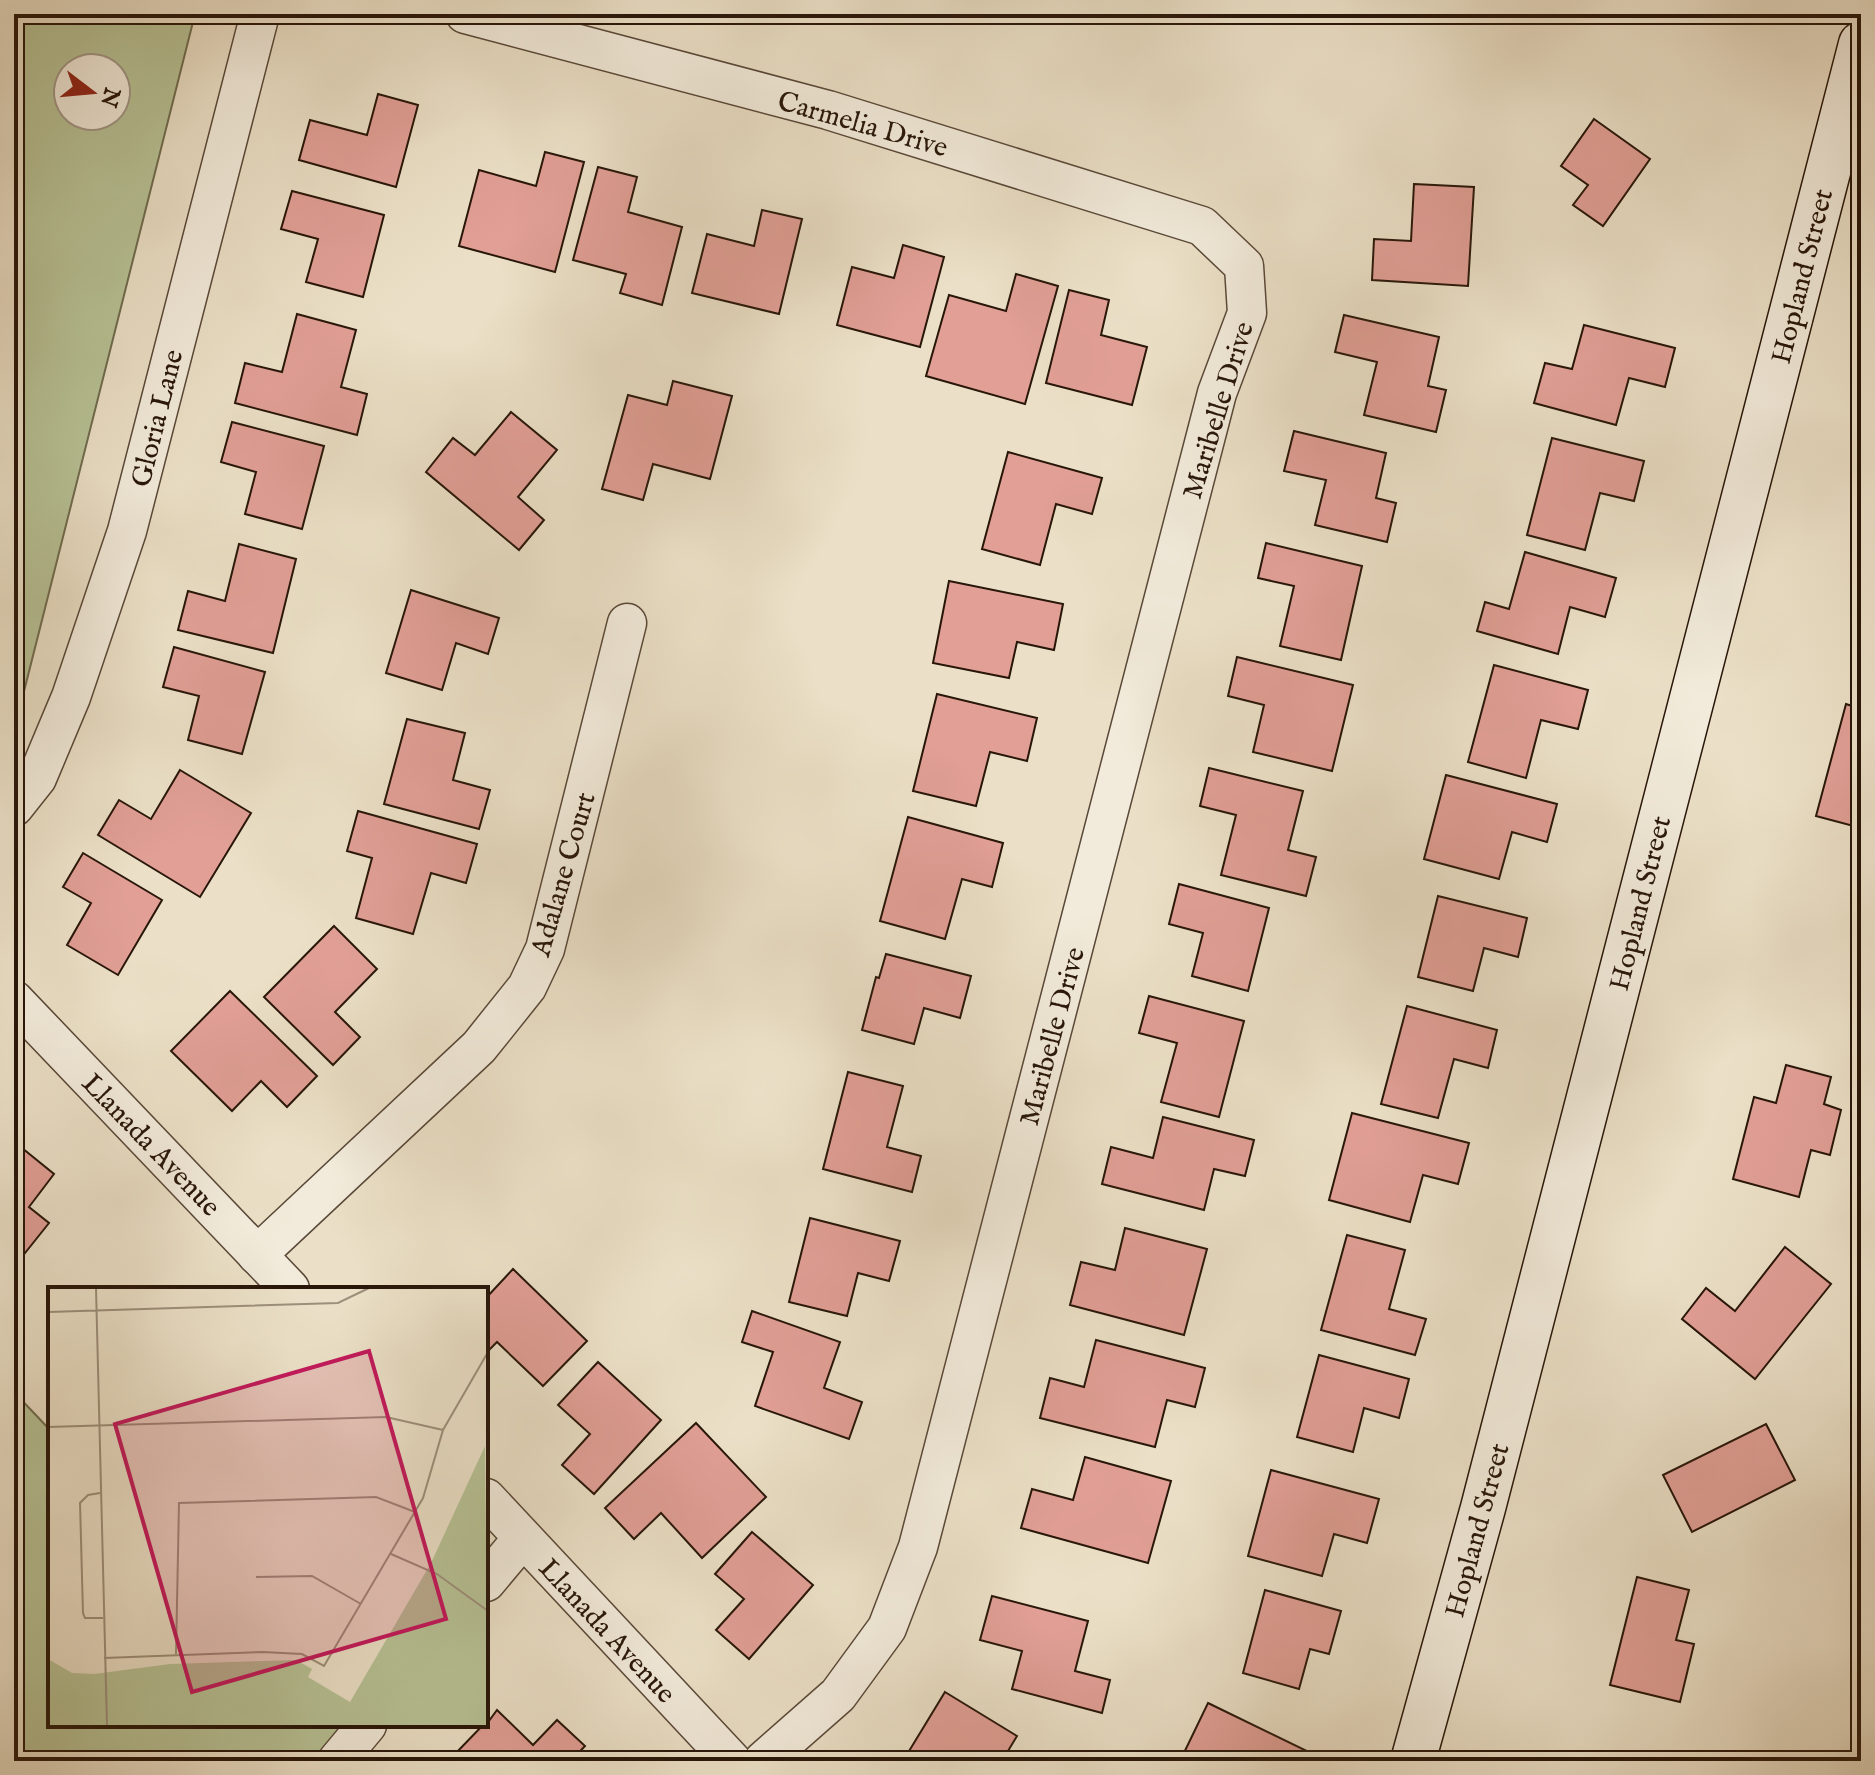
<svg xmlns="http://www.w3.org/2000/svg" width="1875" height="1775" viewBox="0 0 1875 1775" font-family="'IM FELL English',serif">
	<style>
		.green { fill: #b7c296; stroke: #706c50; stroke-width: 2; fill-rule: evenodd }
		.building { fill: #e19f96; stroke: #281609; stroke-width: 2 }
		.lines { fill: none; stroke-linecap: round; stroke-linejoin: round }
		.street-casing { stroke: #594838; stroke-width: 41 }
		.secondary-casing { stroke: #281609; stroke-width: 47 }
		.street { stroke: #f2ebdb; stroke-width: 38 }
		.secondary { stroke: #f2ebdb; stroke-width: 44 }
		.labels { text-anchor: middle; stroke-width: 7; stroke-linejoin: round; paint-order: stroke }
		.street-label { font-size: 28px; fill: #281609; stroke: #f2ebdb }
		.inset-road { fill: none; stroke: #9d8f7b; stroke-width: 2 }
		.view { fill: #c2185b; fill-opacity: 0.15; stroke: #c2185b; stroke-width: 4 }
		.inset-edge { fill: none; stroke: #281609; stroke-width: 4 }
	</style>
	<rect width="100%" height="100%" fill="#ebe0c7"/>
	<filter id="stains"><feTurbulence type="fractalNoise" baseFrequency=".0025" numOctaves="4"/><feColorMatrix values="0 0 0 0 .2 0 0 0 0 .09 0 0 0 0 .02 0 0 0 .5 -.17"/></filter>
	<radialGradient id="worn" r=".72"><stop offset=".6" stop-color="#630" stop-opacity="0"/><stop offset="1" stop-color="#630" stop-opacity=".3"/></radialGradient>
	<g class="green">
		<path d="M 14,14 L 195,14 L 14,731 ZM 68,68 L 116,68 L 116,116 L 68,116 Z"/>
		<path d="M 14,1392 L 50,1430 L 50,1725 L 334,1725 L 368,1761 L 14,1761 Z"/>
	</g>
	<g class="building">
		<path d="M 378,94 L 418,105 L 396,187 L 299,160 L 310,120 L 367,135 Z"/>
		<path d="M 1594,119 L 1650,159 L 1603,226 L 1573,205 L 1588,185 L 1561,166 Z"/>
		<path d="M 545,152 L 584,162 L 555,272 L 459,246 L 479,170 L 536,186 Z"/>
		<path d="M 598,167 L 637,177 L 628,212 L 682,227 L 662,305 L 620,293 L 626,274 L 573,260 Z"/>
		<path d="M 1414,184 L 1474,187 L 1468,286 L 1372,280 L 1374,239 L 1411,241 Z"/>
		<path d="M 292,191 L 384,215 L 363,297 L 306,282 L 318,239 L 281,229 Z"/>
		<path d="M 762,210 L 802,219 L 779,314 L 692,293 L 707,234 L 754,246 Z"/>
		<path d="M 903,245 L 944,257 L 920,347 L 837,325 L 852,267 L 894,278 Z"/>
		<path d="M 1016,274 L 1058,286 L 1025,404 L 926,376 L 949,295 L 1006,311 Z"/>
		<path d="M 1069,290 L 1109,300 L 1101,335 L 1147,347 L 1132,405 L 1046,383 Z"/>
		<path d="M 297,314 L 356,330 L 341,387 L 367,394 L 357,435 L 235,403 L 245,363 L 282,372 Z"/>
		<path d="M 1344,315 L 1439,337 L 1428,386 L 1446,390 L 1436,432 L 1364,415 L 1377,362 L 1335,352 Z"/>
		<path d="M 1584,325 L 1675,348 L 1665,387 L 1629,378 L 1616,425 L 1534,403 L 1545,363 L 1572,369 Z"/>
		<path d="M 673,381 L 732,396 L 710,479 L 653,464 L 643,500 L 602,489 L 628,395 L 667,405 Z"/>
		<path d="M 511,412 L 557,450 L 518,497 L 544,520 L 519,550 L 426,472 L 453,438 L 475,455 Z"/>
		<path d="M 232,422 L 324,446 L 302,529 L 245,514 L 256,472 L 221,462 Z"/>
		<path d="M 1294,431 L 1386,453 L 1376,498 L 1396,503 L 1387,542 L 1315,525 L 1326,480 L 1284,471 Z"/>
		<path d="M 1552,438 L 1644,461 L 1634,501 L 1600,493 L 1585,550 L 1527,535 Z"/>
		<path d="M 1008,452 L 1102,478 L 1092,514 L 1056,504 L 1040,565 L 982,549 Z"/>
		<path d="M 1266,543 L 1362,566 L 1341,660 L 1280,646 L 1294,586 L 1258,578 Z"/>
		<path d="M 239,544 L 296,559 L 273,653 L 178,630 L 188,591 L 225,601 Z"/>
		<path d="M 1525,552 L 1616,578 L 1605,617 L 1570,607 L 1558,654 L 1477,631 L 1485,602 L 1509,609 Z"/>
		<path d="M 949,581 L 1063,604 L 1054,650 L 1017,642 L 1009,678 L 933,663 Z"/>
		<path d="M 411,590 L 499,618 L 488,654 L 456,643 L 442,690 L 386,673 Z"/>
		<path d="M 174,647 L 265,672 L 242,754 L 188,740 L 199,696 L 163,687 Z"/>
		<path d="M 1237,657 L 1353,685 L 1332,771 L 1253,752 L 1264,705 L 1228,696 Z"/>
		<path d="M 1494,665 L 1588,690 L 1578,729 L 1541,720 L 1526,778 L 1468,762 Z"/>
		<path d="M 937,694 L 1037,718 L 1027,761 L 990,752 L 976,806 L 913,791 Z"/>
		<path d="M 1846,704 L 1861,709 L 1861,828 L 1816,816 Z"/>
		<path d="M 407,719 L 465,733 L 453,780 L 490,790 L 479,829 L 384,804 Z"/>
		<path d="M 1209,768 L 1303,791 L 1288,850 L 1316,857 L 1306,896 L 1221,875 L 1236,815 L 1200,806 Z"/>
		<path d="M 180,770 L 251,813 L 200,897 L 98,835 L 119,800 L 151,819 Z"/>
		<path d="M 1446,775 L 1557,804 L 1547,842 L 1512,832 L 1499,879 L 1424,859 Z"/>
		<path d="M 358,811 L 477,844 L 466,883 L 431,873 L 413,934 L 356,918 L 372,858 L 347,851 Z"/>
		<path d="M 908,817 L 1003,843 L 992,887 L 962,879 L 945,939 L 880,921 Z"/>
		<path d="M 83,853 L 162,900 L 118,975 L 67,945 L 91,903 L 63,887 Z"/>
		<path d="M 1179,884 L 1269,908 L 1248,991 L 1192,976 L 1203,933 L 1169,924 Z"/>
		<path d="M 1438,896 L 1527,918 L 1518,957 L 1484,948 L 1473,991 L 1418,977 Z"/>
		<path d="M 334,926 L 377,969 L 335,1012 L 360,1037 L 333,1065 L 264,997 Z"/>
		<path d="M 886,954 L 971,976 L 960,1018 L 924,1008 L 914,1044 L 862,1030 L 876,977 L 879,978 Z"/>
		<path d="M 230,991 L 317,1076 L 287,1107 L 261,1081 L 232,1111 L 171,1051 Z"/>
		<path d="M 1149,996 L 1244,1021 L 1219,1117 L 1161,1102 L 1177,1043 L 1139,1033 Z"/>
		<path d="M 1407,1006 L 1497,1030 L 1488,1068 L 1454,1059 L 1438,1118 L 1381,1104 Z"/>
		<path d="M 1786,1065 L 1831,1077 L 1824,1104 L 1841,1110 L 1830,1155 L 1811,1150 L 1799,1197 L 1733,1179 L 1754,1097 L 1776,1103 Z"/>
		<path d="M 848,1072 L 903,1086 L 887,1147 L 921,1156 L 912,1192 L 823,1169 Z"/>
		<path d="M 1352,1113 L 1469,1143 L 1458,1184 L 1423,1175 L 1410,1222 L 1329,1200 Z"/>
		<path d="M 1163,1117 L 1254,1140 L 1245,1176 L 1214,1169 L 1204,1210 L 1102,1184 L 1111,1147 L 1153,1158 Z"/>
		<path d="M 22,1148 L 54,1174 L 29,1207 L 49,1223 L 17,1263 L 14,1260 L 14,1157 Z"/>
		<path d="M 810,1218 L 900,1241 L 889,1281 L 858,1273 L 847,1316 L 789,1302 Z"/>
		<path d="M 1125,1228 L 1207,1249 L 1184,1335 L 1070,1305 L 1081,1262 L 1115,1270 Z"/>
		<path d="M 1347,1235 L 1405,1250 L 1389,1309 L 1426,1319 L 1415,1355 L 1321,1330 Z"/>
		<path d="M 1785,1247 L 1831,1284 L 1755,1379 L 1682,1319 L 1706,1288 L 1735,1311 Z"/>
		<path d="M 513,1269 L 587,1341 L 543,1386 L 497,1342 L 486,1353 L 486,1298 Z"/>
		<path d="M 752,1311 L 840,1342 L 824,1388 L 862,1402 L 849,1439 L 755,1406 L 773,1352 L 742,1342 Z"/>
		<path d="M 1096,1340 L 1205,1368 L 1195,1407 L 1167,1400 L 1155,1447 L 1040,1418 L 1050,1378 L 1084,1387 Z"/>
		<path d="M 1319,1355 L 1409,1379 L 1399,1418 L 1364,1408 L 1353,1452 L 1297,1437 Z"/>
		<path d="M 598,1362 L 661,1420 L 594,1494 L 562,1465 L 590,1434 L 558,1405 Z"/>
		<path d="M 696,1423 L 766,1497 L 702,1558 L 661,1513 L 634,1539 L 605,1508 Z"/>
		<path d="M 1766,1424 L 1795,1480 L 1692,1532 L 1663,1475 Z"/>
		<path d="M 1085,1457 L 1171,1481 L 1148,1563 L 1021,1528 L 1032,1489 L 1073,1500 Z"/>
		<path d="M 1271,1470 L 1379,1499 L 1367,1543 L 1334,1534 L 1322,1576 L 1248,1556 Z"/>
		<path d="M 752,1532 L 813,1585 L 749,1659 L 716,1630 L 744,1599 L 715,1574 Z"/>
		<path d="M 1637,1577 L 1689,1590 L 1676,1640 L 1694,1644 L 1680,1702 L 1610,1685 Z"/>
		<path d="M 1265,1590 L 1341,1611 L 1329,1654 L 1310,1649 L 1299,1689 L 1243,1673 Z"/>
		<path d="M 992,1596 L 1088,1621 L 1075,1671 L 1110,1680 L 1102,1713 L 1012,1689 L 1022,1651 L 980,1640 Z"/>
		<path d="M 945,1692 L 1017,1736 L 1002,1761 L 903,1761 Z"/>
		<path d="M 1208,1703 L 1313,1754 L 1310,1761 L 1180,1761 Z"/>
		<path d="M 497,1710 L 533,1745 L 557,1720 L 585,1746 L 571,1761 L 463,1761 L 455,1754 L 483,1725 L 486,1725 Z"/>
		<path d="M 1594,1755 L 1619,1761 L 1593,1761 Z"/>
	</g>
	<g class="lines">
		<defs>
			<g id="street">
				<path d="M 465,14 L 828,110 L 1202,226 L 1244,266 L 1247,313 L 1217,393 L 918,1547 L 887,1628 L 838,1695 L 763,1761"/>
				<path d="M 14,807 L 37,778 L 71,697 L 127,531 L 260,14"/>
				<path d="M 14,1000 L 290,1289"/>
				<path d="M 257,1255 L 479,1047 L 527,987 L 545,949 L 627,623"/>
				<path d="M 486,1498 L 732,1761"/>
				<path d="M 486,1582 L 522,1539"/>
				<path d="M 337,1761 L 367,1725"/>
			</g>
			<path id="secondary" d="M 1413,1761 L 1483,1508 L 1861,44"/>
		</defs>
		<use href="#street" class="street-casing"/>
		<use href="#secondary" class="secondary-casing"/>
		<use href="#street" class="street"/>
		<use href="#secondary" class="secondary"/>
	</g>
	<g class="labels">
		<g class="street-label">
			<text transform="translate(863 123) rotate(16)" y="10">Carmelia Drive</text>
			<text transform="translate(1801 276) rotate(-76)" y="10">Hopland Street</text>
			<text transform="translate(1217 410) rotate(-73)" y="10">Maribelle Drive</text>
			<text transform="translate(156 418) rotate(-76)" y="10">Gloria Lane</text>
			<text transform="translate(562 874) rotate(-74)" y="10">Adalane Court</text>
			<text transform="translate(1639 903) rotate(-76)" y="10">Hopland Street</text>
			<text transform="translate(1051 1036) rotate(-75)" y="10">Maribelle Drive</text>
			<text transform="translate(152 1144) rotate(46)" y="10">Llanada Avenue</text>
			<text transform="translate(1476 1530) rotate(-75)" y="10">Hopland Street</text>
			<text transform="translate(608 1630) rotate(47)" y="10">Llanada Avenue</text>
		</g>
	</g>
	<g transform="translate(48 1287)">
		<rect width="440" height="440" fill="#ebe0c7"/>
		<path d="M 437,159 L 440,439 L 0,439 L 0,372 L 24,386 L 46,387 L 122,377 L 248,373 L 264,382 L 260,390 L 302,415 L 383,276 Z" fill="#b7c296"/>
		<path class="inset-road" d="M 48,1 L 59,439M 0,25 L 290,16 L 321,1M 0,140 L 338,130 L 395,143M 52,206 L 40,208 L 32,216 L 35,326 L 37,331 L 55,331M 343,267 L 389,287 L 440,324M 208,290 L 264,289 L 313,317M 128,367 L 131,216 L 328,210 L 367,225M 56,371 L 215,365 L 254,367 L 276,379 L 375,211 L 395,143 L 440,65"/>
		<path class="view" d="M 321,64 L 398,332 L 144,405 L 67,137 Z"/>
		<rect width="440" height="440" class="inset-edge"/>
	</g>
	<rect width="1875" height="1775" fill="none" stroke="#ebe0c7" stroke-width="48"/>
	<rect x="16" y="16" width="1843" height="1743" fill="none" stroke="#281609" stroke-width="4"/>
	<rect x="24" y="24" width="1827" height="1727" fill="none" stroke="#281609" stroke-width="2"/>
	<g transform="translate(92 92) rotate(106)"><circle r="38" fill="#f2ebdb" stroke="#a19687" stroke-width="2"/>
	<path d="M0-6L14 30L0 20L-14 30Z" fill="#8f2418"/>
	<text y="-12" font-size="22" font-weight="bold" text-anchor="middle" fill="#281609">N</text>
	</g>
	<rect width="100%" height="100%" filter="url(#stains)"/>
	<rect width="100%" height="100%" fill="url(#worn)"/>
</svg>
